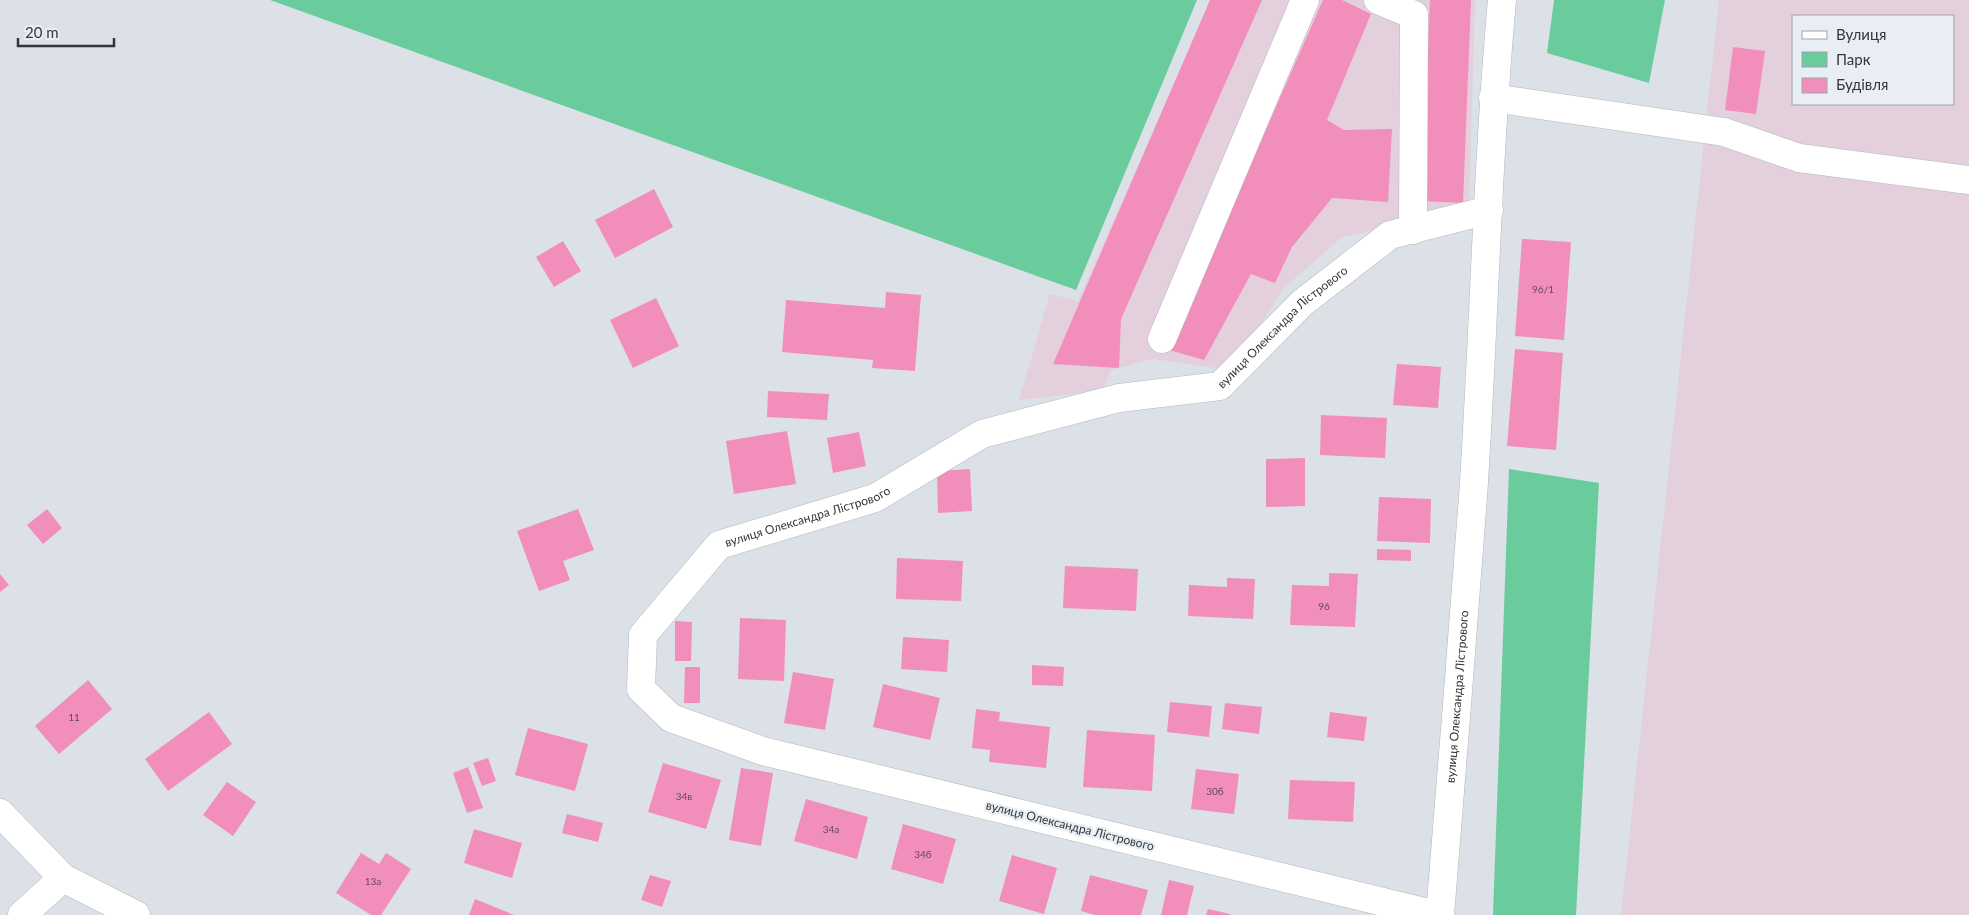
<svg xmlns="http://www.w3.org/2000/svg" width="1969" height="915" viewBox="0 0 1969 915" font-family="Lato,sans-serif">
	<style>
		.industrial { fill: #e4cfdd; fill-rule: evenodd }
		.green { fill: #6acc9d }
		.building { fill: #f18ebb }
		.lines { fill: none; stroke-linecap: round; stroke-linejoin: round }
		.minor-casing { stroke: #b2b8bd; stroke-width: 29 }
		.minor { stroke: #fff; stroke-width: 28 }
		.labels { text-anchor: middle; stroke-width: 4.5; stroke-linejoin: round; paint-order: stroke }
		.number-label { font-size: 10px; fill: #634c5a }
		.street-label { font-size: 12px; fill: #343639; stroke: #e8eef4 }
	</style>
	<rect width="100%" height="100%" fill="#dbe1e7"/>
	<g class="industrial">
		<path d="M 1211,0 L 1475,0 L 1469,207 L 1341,238 L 1284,288 L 1230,370 L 1153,359 L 1111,370 L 1102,391 L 1019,400 L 1050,294 L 1078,301 Z"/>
		<path d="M 1719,0 L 1969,0 L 1969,915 L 1621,915 ZM 1793,16 L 1953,16 L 1953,104 L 1793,104 Z"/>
	</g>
	<g class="green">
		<path d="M 270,0 L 1197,0 L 1076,290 Z"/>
		<path d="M 1554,0 L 1665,0 L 1649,83 L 1547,53 Z"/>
		<path d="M 1509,469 L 1599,483 L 1576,915 L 1493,915 Z"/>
	</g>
	<g class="building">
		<path d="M 1210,0 L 1262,0 L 1121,319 L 1119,368 L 1053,364 Z"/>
		<path d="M 1323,0 L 1342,0 L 1371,14 L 1327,120 L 1344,130 L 1392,129 L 1388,202 L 1332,198 L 1292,247 L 1275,283 L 1251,274 L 1204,360 L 1169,350 Z"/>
		<path d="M 1430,0 L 1471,0 L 1463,203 L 1422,201 Z"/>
		<path d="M 1733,47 L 1765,51 L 1756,114 L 1725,110 Z"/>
		<path d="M 654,189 L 673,227 L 615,258 L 595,220 Z"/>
		<path d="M 1522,239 L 1571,242 L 1564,340 L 1515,336 Z"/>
		<path d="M 563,241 L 581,271 L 554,287 L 536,257 Z"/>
		<path d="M 886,292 L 921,295 L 915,371 L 872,368 L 873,360 L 782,352 L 786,300 L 885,308 Z"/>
		<path d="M 656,298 L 679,346 L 633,368 L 610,320 Z"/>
		<path d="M 1515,349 L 1563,353 L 1556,450 L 1507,446 Z"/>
		<path d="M 1397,364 L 1441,367 L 1438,408 L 1393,405 Z"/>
		<path d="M 768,391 L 829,394 L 827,420 L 767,417 Z"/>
		<path d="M 1321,415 L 1387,418 L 1385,458 L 1320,455 Z"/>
		<path d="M 787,431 L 796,484 L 734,494 L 726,441 Z"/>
		<path d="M 859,432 L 866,466 L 833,473 L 827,438 Z"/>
		<path d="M 1305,458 L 1305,506 L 1266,507 L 1266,459 Z"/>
		<path d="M 970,469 L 972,511 L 938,513 L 937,471 Z"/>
		<path d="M 1379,497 L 1431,499 L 1430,543 L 1377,541 Z"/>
		<path d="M 47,509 L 62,528 L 43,544 L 27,525 Z"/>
		<path d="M 578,509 L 594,550 L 563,561 L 570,580 L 539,591 L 517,531 Z"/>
		<path d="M 1377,549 L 1411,550 L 1411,561 L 1377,560 Z"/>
		<path d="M 897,558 L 963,561 L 961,601 L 896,599 Z"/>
		<path d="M 1065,566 L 1138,569 L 1136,611 L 1063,608 Z"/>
		<path d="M 1329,573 L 1358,574 L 1355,627 L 1290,625 L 1292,585 L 1329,586 Z"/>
		<path d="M 0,574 L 9,585 L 0,592 Z"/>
		<path d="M 1227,578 L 1255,579 L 1253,619 L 1188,616 L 1189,585 L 1227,587 Z"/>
		<path d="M 740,618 L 786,620 L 784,681 L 738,679 Z"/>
		<path d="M 675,621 L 692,622 L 691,661 L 675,661 Z"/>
		<path d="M 903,637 L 949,640 L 947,672 L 901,669 Z"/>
		<path d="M 1032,665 L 1064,667 L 1063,686 L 1032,685 Z"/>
		<path d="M 685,667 L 700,667 L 700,703 L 684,703 Z"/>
		<path d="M 793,672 L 834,679 L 825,730 L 784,723 Z"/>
		<path d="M 88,680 L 112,709 L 59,754 L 35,726 Z"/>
		<path d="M 883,684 L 940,698 L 930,740 L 873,727 Z"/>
		<path d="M 1170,702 L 1212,706 L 1209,737 L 1167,732 Z"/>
		<path d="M 1225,703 L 1262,707 L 1259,734 L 1222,729 Z"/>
		<path d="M 976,709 L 1000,712 L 999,721 L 1050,727 L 1046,768 L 989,762 L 990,750 L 972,748 Z"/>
		<path d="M 209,712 L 232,744 L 168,791 L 145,759 Z"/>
		<path d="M 1330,712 L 1367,717 L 1364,741 L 1327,737 Z"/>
		<path d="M 528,728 L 588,744 L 575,791 L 515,775 Z"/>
		<path d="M 1087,730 L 1155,735 L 1152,791 L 1083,787 Z"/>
		<path d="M 488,758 L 496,781 L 482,786 L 473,763 Z"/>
		<path d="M 663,763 L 721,780 L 706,829 L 648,812 Z"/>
		<path d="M 468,767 L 483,808 L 467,813 L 453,773 Z"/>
		<path d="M 741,768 L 773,773 L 761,846 L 729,840 Z"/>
		<path d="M 1196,769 L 1239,774 L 1234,814 L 1191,809 Z"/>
		<path d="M 1290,780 L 1355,782 L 1353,822 L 1288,819 Z"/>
		<path d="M 227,782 L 256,802 L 233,836 L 203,815 Z"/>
		<path d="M 806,799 L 868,817 L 857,859 L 794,841 Z"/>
		<path d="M 567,814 L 603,823 L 598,842 L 562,833 Z"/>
		<path d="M 903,824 L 956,839 L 943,884 L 891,869 Z"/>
		<path d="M 474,829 L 522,843 L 512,878 L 464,863 Z"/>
		<path d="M 361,853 L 379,864 L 386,853 L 411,869 L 381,915 L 371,915 L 336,893 Z"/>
		<path d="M 1012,855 L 1057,868 L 1044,914 L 999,901 Z"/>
		<path d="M 650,875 L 671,881 L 662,907 L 641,900 Z"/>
		<path d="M 1090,875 L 1148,890 L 1141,915 L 1095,915 L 1081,911 Z"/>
		<path d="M 1169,880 L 1194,886 L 1187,915 L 1161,915 Z"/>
		<path d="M 475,899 L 514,915 L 469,915 Z"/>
		<path d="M 1208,909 L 1230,914 L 1230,915 L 1206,915 Z"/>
	</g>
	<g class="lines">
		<defs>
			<g id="minor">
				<path d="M 1378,0 L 1414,15 L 1413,230"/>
				<path d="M 1493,98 L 1724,132 L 1799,158 L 1969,180"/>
				<path d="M 1162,339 L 1305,0"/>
				<path d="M 0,813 L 63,878 L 136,915"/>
				<path d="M 22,915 L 63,878"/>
				<path id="s1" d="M 1437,915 L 763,751 L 671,718 L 641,689 L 643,635 L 719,545 L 875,498 L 982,434 L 1119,398 L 1220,386 L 1302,303 L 1390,235 L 1489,210"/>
				<path id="s2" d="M 1440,915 C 1451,776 1463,636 1473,497 C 1484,331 1487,165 1502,0"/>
			</g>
		</defs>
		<use href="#minor" class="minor-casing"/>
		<use href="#minor" class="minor"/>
	</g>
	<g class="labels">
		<g class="number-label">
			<text x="1543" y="293">96/1</text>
			<text x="1324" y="610">96</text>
			<text x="74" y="721">11</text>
			<text x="1215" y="795">30б</text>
			<text x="684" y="800">34в</text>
			<text x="831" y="833">34а</text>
			<text x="923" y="858">34б</text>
			<text x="373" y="885">13а</text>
		</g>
		<g class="street-label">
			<text dy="4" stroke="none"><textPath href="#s1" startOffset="1622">вулиця Олександра Лістрового</textPath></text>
			<text dy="4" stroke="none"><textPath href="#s1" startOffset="1098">вулиця Олександра Лістрового</textPath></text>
			<text dy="4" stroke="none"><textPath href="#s2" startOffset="219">вулиця Олександра Лістрового</textPath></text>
			<text transform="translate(1070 826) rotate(14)" y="4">вулиця Олександра Лістрового</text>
		</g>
	</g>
	<rect x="1792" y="15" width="162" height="90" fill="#e8eef4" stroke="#a0a4a9"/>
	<rect x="1802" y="31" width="25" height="8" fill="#ffffff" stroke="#a0a4a9"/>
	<text x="1836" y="40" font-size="15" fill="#343639">Вулиця</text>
	<rect x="1802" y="52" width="25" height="15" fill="#6acc9d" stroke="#a0a4a9"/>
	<text x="1836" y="65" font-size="15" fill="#343639">Парк</text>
	<rect x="1802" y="78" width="25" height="15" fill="#f18ebb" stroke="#a0a4a9"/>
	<text x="1836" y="90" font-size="15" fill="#343639">Будівля</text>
	<path d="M18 38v8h96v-8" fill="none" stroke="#343639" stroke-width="2.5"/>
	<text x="25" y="38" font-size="15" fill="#343639" stroke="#e8eef4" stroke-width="4" paint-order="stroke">20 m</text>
</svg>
